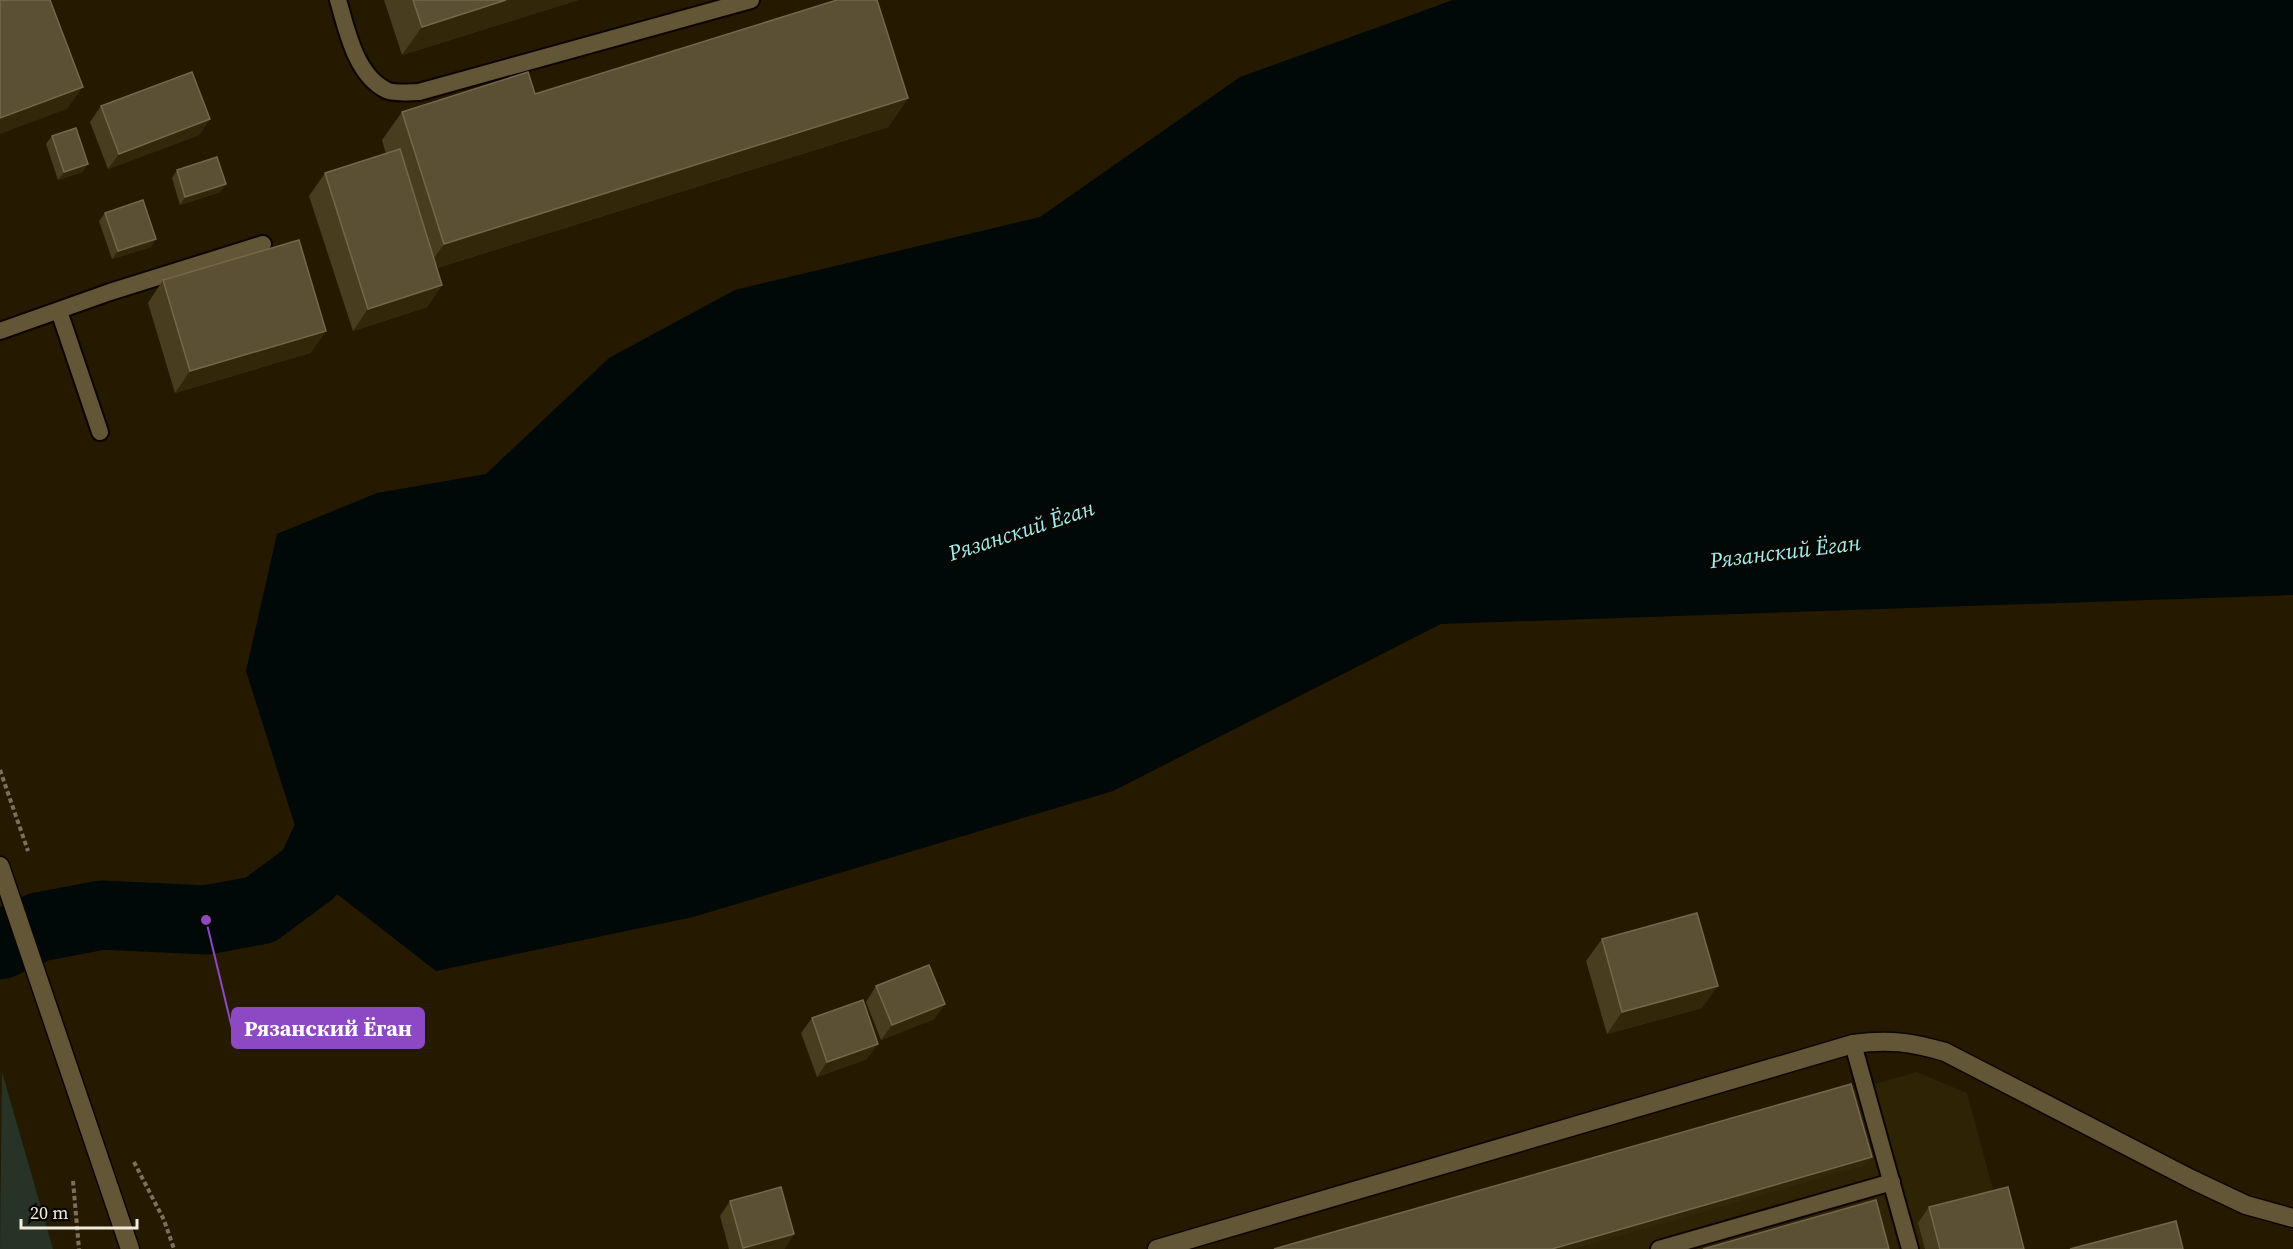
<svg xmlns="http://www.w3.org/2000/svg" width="2293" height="1249" viewBox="0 0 2293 1249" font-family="'Source Serif 4',serif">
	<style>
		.built { fill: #2e2305 }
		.green { fill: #263326 }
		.water { fill: #000808 }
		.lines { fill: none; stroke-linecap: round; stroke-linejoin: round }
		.river { stroke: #000808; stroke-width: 69 }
		.lane-casing { stroke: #0e0500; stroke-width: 20 }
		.street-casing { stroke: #0e0500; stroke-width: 21 }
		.secondary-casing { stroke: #0e0500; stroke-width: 21 }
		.path { stroke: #7b715b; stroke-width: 4; stroke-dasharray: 4.5 3; stroke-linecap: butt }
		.lane { stroke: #635637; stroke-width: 16 }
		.street { stroke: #635637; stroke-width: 18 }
		.secondary { stroke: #635637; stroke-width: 18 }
		.wall { fill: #493d1f }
		.shaded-wall { fill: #33270a }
		.building { fill: #5b5033; stroke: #73684d; stroke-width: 1.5 }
		.labels { text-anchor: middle; stroke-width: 4.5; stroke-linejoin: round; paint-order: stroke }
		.water-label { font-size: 22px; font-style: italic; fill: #a2ecee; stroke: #0a0600 }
		.leader { fill: none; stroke: #8d49c3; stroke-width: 2 }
		.callout-dot { fill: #8d49c3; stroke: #0a0600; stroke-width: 2 }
		.callout { fill: #8d49c3; stroke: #8d49c3; stroke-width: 2 }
		.callout-label { font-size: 22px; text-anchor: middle; font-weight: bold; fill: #fff }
	</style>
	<rect width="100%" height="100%" fill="#251a00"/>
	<path class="built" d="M 1917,1072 L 1967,1093 L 2009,1249 L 1296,1249 Z"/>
	<path class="green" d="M 2,1072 L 53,1249 L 0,1249 Z"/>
	<path class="water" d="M 1453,0 L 2293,0 L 2293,595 L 1441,624 L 1113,791 L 693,917 L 436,971 L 310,873 L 246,671 L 277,534 L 377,493 L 486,474 L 609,358 L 735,290 L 1040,217 L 1240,77 Z"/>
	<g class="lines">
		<path class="river" d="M 0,945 L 39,927 L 102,915 L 206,920 L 260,910 L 310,873 L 351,787"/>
		<defs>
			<g id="lane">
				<path d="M 338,0 C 347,30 355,74 386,90 C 394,94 410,92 419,92 L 751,0"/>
				<path d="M 59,311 L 100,432"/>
				<path d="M 0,331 L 110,292 L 263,244"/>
				<path d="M 1853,1044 L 1910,1249"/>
				<path d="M 1659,1249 L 1892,1182"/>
			</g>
			<path id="street" d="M 1157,1249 L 1853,1044 C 1888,1039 1911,1042 1945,1052 L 2191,1179 L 2246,1205 L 2293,1218"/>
			<path id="secondary" d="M 0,866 L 130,1249"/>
		</defs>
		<use href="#lane" class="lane-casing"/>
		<use href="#street" class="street-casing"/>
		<use href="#secondary" class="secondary-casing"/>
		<g class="path">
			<path d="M 0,770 L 28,851"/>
			<path d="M 134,1162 L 164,1220 L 174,1249"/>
			<path d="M 73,1181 L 79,1249"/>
		</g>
		<use href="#lane" class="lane"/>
		<use href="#street" class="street"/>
		<use href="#secondary" class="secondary"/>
	</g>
	<g class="wall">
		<path d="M 384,0 L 578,0 L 402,55 Z"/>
		<path d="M 535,94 L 908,98 L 888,127 L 437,268 L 442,285 L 427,307 L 353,331 L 309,196 L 325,173 L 386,154 L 382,140 L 402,112 Z"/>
		<path d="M 101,106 L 210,119 L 199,135 L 108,169 L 90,122 Z"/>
		<path d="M 52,136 L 88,164 L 82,172 L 58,180 L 46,144 Z"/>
		<path d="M 177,170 L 226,184 L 220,192 L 180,205 L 172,178 Z"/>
		<path d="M 105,213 L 156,239 L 151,247 L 112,259 L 99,221 Z"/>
		<path d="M 163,280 L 326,331 L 310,353 L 175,393 L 148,303 Z"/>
		<path d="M 1602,939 L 1702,1008 L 1607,1034 L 1586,961 Z"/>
		<path d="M 876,986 L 945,1004 L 934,1019 L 881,1040 L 866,1002 Z"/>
		<path d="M 812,1018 L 867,1059 L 817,1077 L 801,1033 Z"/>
		<path d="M 730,1201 L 794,1234 L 784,1249 L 729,1249 L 720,1216 Z"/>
		<path d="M 1929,1207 L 2024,1249 L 1925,1249 L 1918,1223 Z"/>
	</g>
	<g class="shaded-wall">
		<path d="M 506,0 L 578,0 L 402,55 L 422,27 Z"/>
		<path d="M 83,87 L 67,109 L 0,134 L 0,118 Z"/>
		<path d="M 908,98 L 888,127 L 424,272 L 444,244 Z"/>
		<path d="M 210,119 L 199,135 L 108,169 L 119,154 Z"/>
		<path d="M 88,164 L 82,172 L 58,180 L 64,172 Z"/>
		<path d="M 226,184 L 220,192 L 180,205 L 185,197 Z"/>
		<path d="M 156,239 L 151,247 L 112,259 L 118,251 Z"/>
		<path d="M 442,285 L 427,307 L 353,331 L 368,309 Z"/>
		<path d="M 326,331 L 310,353 L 175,393 L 190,371 Z"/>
		<path d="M 1718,986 L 1702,1008 L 1607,1034 L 1622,1012 Z"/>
		<path d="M 945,1004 L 934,1019 L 881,1040 L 892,1025 Z"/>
		<path d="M 878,1044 L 867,1059 L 817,1077 L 827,1062 Z"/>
		<path d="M 1872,1157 L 1866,1165 L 1574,1249 L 1552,1249 Z"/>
		<path d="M 794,1234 L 784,1249 L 742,1249 L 743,1248 Z"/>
	</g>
	<g class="building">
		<path d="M 0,0 L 50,0 L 83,87 L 0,118 Z"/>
		<path d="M 413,0 L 506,0 L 422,27 Z"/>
		<path d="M 837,0 L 877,0 L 908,98 L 444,244 L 402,112 L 528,72 L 535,94 Z"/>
		<path d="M 192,72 L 210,119 L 119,154 L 101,106 Z"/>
		<path d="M 76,128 L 88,164 L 64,172 L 52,136 Z"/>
		<path d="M 400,149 L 442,285 L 368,309 L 325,173 Z"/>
		<path d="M 217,157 L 226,184 L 185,197 L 177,170 Z"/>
		<path d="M 143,200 L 156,239 L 118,251 L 105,213 Z"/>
		<path d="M 299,240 L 326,331 L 190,371 L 163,280 Z"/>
		<path d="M 1697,913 L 1718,986 L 1622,1012 L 1602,939 Z"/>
		<path d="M 929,965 L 945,1004 L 892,1025 L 876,986 Z"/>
		<path d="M 863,1000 L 878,1044 L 827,1062 L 812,1018 Z"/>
		<path d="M 1851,1084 L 1872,1157 L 1552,1249 L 1274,1249 Z"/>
		<path d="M 781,1187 L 794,1234 L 743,1248 L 730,1201 Z"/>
		<path d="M 2008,1187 L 2024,1249 L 1940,1249 L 1929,1207 Z"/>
		<path d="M 1876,1200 L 1889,1249 L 1703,1249 Z"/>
		<path d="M 2176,1221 L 2183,1249 L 2070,1249 Z"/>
	</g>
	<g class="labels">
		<g class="water-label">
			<text transform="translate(1021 530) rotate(-18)" y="8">Рязанский Ёган</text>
			<text transform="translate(1785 551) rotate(-7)" y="8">Рязанский Ёган</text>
		</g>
	</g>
	<path class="leader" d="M206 920L232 1028"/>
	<circle class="callout-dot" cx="206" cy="920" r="6"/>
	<rect class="callout" x="232" y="1008" width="192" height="40" rx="6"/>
	<g class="callout-label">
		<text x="328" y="1036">Рязанский Ёган</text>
	</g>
	<path d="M21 1219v9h116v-9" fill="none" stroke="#f3ebda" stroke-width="3"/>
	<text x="30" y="1219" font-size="18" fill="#f3ebda" stroke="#0a0600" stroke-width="4.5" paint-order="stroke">20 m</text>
</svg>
